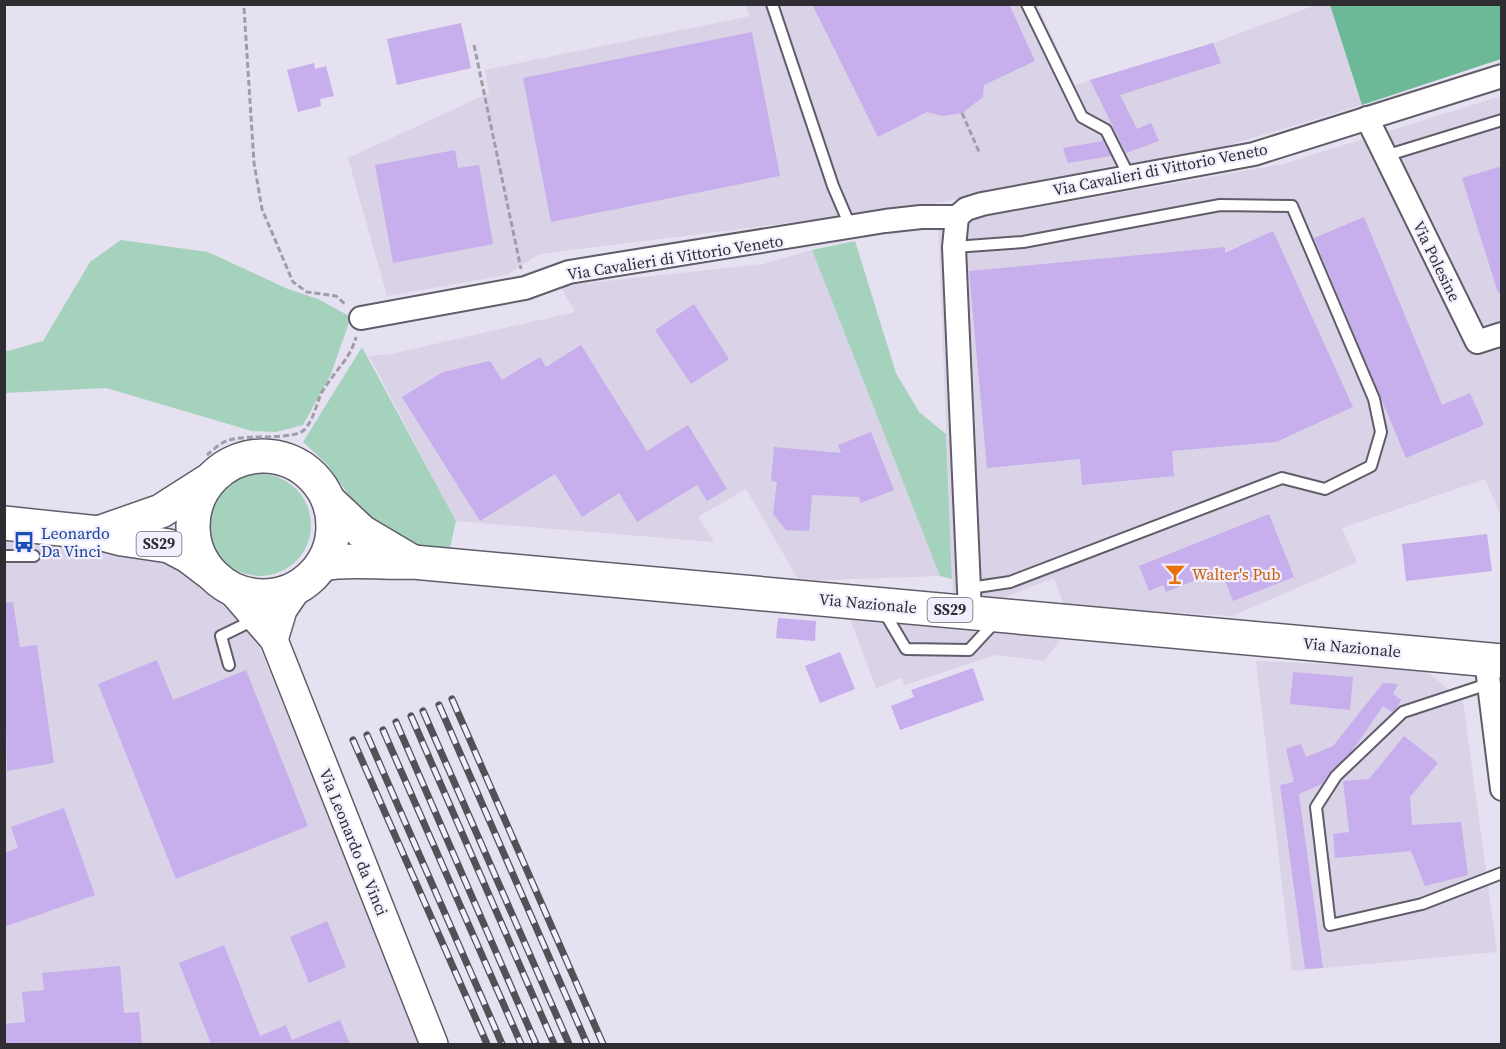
<svg xmlns="http://www.w3.org/2000/svg" width="1506" height="1049" viewBox="0 0 1506 1049" font-family="'Source Serif 4',serif">
	<style>
		.built { fill: #dad2e6 }
		.green { fill: #a5d2bc }
		.forest { fill: #6db896 }
		.building { fill: #c7aeed }
		.lines { fill: none; stroke-linecap: round; stroke-linejoin: round }
		.service-casing { stroke: #615c69; stroke-width: 14 }
		.minor-casing { stroke: #615c69; stroke-width: 26 }
		.tertiary-casing { stroke: #615c69; stroke-width: 30 }
		.primary-casing { stroke: #615c69; stroke-width: 36 }
		.path { stroke: #a09ca8; stroke-width: 3; stroke-dasharray: 6 3; stroke-linecap: butt }
		.service { stroke: #fff; stroke-width: 10 }
		.minor { stroke: #fff; stroke-width: 22 }
		.tertiary { stroke: #fff; stroke-width: 27 }
		.primary { stroke: #fff; stroke-width: 33 }
		.rail-casing { stroke: #535057; stroke-width: 7 }
		.rail { stroke: #f3eefd; stroke-width: 4.5; stroke-dasharray: 14; stroke-linecap: butt }
		.labels { text-anchor: middle; stroke-width: 4.5; stroke-linejoin: round; paint-order: stroke }
		.shield { fill: #f3eefd; stroke: #6a676f; stroke-width: 1.5 }
		.shield-label { font-size: 15px; font-weight: bold; fill: #2f2d32 }
		.street-label { font-size: 16px; fill: #2f2d32; stroke: #f3eefd }
		.transit-label { font-size: 16px; fill: #164399; stroke: #f3eefd; text-anchor: start }
		.food-label { font-size: 16px; fill: #c56008; stroke: #f3eefd; text-anchor: start }
	</style>
	<rect width="100%" height="100%" fill="#e6e1f0"/>
	<g class="built">
		<path d="M 745,5 L 1037,5 L 1075,85 L 1213,43 L 1316,5 L 1330,5 L 1362,105 L 1219,148 L 923,206 L 539,254 L 507,275 L 387,296 L 348,158 L 489,93 L 485,70 L 750,16 Z"/>
		<path d="M 1501,96 L 1501,516 L 1485,479 L 1342,528 L 1357,562 L 1232,616 L 1064,606 L 1054,578 L 1001,599 L 953,595 L 938,225 L 1283,164 Z"/>
		<path d="M 812,250 L 940,576 L 799,581 L 746,489 L 698,517 L 714,542 L 456,521 L 369,356 L 391,354 L 575,312 L 560,286 L 763,264 Z"/>
		<path d="M 4,539 L 108,548 L 174,561 L 239,611 L 254,634 L 423,1044 L 5,1044 Z"/>
		<path d="M 848,614 L 1061,639 L 1044,661 L 996,655 L 905,685 L 901,678 L 876,688 Z"/>
		<path d="M 1256,661 L 1422,668 L 1463,701 L 1497,952 L 1292,971 Z"/>
	</g>
	<g class="green">
		<path d="M 121,240 L 208,252 L 288,289 L 318,299 L 351,317 L 331,374 L 303,425 L 276,432 L 252,431 L 106,388 L 5,393 L 4,352 L 43,341 L 90,262 Z"/>
		<path d="M 855,241 L 896,373 L 919,412 L 946,434 L 952,579 L 940,576 L 812,250 Z"/>
		<path d="M 362,347 L 456,521 L 449,552 L 419,548 L 367,521 L 327,464 L 303,442 Z"/>
		<circle cx="260" cy="525" r="51"/>
	</g>
	<path class="forest" d="M 1330,5 L 1501,5 L 1501,59 L 1362,105 Z"/>
	<g class="building">
		<path d="M 812,4 L 1009,4 L 1035,61 L 984,85 L 983,97 L 962,113 L 942,116 L 927,112 L 878,137 Z"/>
		<path d="M 461,23 L 471,68 L 397,85 L 387,39 Z"/>
		<path d="M 752,32 L 780,176 L 551,222 L 523,78 Z"/>
		<path d="M 1213,43 L 1221,63 L 1120,95 L 1137,129 L 1151,123 L 1159,141 L 1126,153 L 1090,80 Z"/>
		<path d="M 314,63 L 315,69 L 326,66 L 334,96 L 320,99 L 321,106 L 298,112 L 287,70 Z"/>
		<path d="M 1103,141 L 1111,156 L 1068,163 L 1063,148 Z"/>
		<path d="M 455,150 L 458,168 L 479,165 L 493,244 L 393,263 L 375,165 Z"/>
		<path d="M 1502,166 L 1502,292 L 1498,293 L 1462,178 Z"/>
		<path d="M 1364,217 L 1442,405 L 1470,393 L 1484,425 L 1406,458 L 1314,238 Z"/>
		<path d="M 1273,231 L 1353,407 L 1276,442 L 1172,451 L 1174,476 L 1082,485 L 1080,459 L 987,468 L 969,271 L 1225,247 L 1225,253 Z"/>
		<path d="M 694,304 L 729,359 L 691,384 L 655,330 Z"/>
		<path d="M 581,345 L 647,451 L 688,425 L 727,489 L 707,501 L 697,485 L 637,522 L 619,493 L 582,517 L 555,474 L 480,521 L 402,397 L 443,372 L 490,361 L 502,380 L 540,357 L 546,367 Z"/>
		<path d="M 871,432 L 894,490 L 861,503 L 859,497 L 812,495 L 809,531 L 786,530 L 773,514 L 777,482 L 771,481 L 774,447 L 841,453 L 838,445 Z"/>
		<path d="M 1269,514 L 1294,577 L 1233,601 L 1221,570 L 1166,592 L 1163,585 L 1149,591 L 1139,566 Z"/>
		<path d="M 1487,534 L 1492,571 L 1406,581 L 1402,544 Z"/>
		<path d="M 13,602 L 20,647 L 37,645 L 54,763 L 7,771 L 4,603 Z"/>
		<path d="M 778,618 L 816,621 L 815,641 L 776,638 Z"/>
		<path d="M 840,652 L 855,689 L 820,703 L 805,666 Z"/>
		<path d="M 157,660 L 173,700 L 246,670 L 308,826 L 176,879 L 98,684 Z"/>
		<path d="M 973,668 L 984,700 L 900,730 L 891,706 L 914,697 L 911,690 Z"/>
		<path d="M 1293,672 L 1353,677 L 1350,710 L 1290,704 Z"/>
		<path d="M 1383,683 L 1398,684 L 1393,694 L 1401,700 L 1396,709 L 1392,712 L 1383,706 L 1353,750 L 1331,771 L 1322,784 L 1299,794 L 1323,968 L 1305,969 L 1280,785 L 1294,782 L 1286,749 L 1301,744 L 1306,757 L 1333,746 Z"/>
		<path d="M 1404,736 L 1438,763 L 1410,797 L 1412,825 L 1461,822 L 1468,875 L 1425,886 L 1411,851 L 1335,858 L 1333,834 L 1349,832 L 1343,781 L 1369,779 Z"/>
		<path d="M 64,808 L 95,895 L 4,927 L 4,853 L 18,848 L 11,827 Z"/>
		<path d="M 327,921 L 346,967 L 309,983 L 290,937 Z"/>
		<path d="M 224,945 L 260,1036 L 286,1025 L 292,1040 L 340,1020 L 350,1044 L 211,1044 L 179,963 Z"/>
		<path d="M 120,966 L 124,1013 L 139,1012 L 142,1044 L 4,1044 L 4,1024 L 25,1022 L 22,992 L 44,990 L 42,973 Z"/>
	</g>
	<g class="lines">
		<defs>
			<g id="service">
				<path d="M 772,4 L 833,186 L 851,228"/>
				<path d="M 1027,4 L 1082,117 L 1106,130 L 1129,176"/>
				<path d="M 1385,156 L 1502,120"/>
				<path d="M 954,247 L 1023,242 L 1220,205 L 1292,206 L 1374,399 L 1381,432 L 1371,466 L 1325,489 L 1282,478 L 1010,582 L 970,588"/>
				<path d="M 4,556 L 34,556"/>
				<path d="M 883,610 L 906,649 L 969,650 L 995,622"/>
				<path d="M 229,665 L 221,636 L 256,619"/>
				<path d="M 1488,684 L 1403,712 L 1336,776 L 1316,807 L 1330,925 L 1422,904 L 1502,873"/>
			</g>
			<g id="minor">
				<path d="M 1367,118 L 1477,342 L 1502,334"/>
				<path d="M 361,318 L 525,288 L 569,272 L 885,221 L 921,217 L 957,217"/>
				<path d="M 970,612 L 954,247 L 957,217 L 966,209 L 982,204 L 1254,154 L 1502,76"/>
				<path d="M 1486,660 L 1502,789"/>
			</g>
			<g id="tertiary">
				<path d="M 228,587 L 274,640 L 434,1044"/>
				<path d="M 274,640 L 283,610 L 300,585"/>
			</g>
			<g id="primary">
				<circle cx="263" cy="526" r="70"/>
				<path d="M 330,502 L 362,532 L 411,561"/>
				<path d="M 4,523 L 99,533 L 122,539 L 169,546 L 188,556 L 209,572"/>
				<path d="M 101,532 L 161,511 L 208,481"/>
				<path d="M 322,564 C 352,558 382,564 413,562 L 1502,661"/>
			</g>
		</defs>
		<use href="#service" class="service-casing"/>
		<use href="#minor" class="minor-casing"/>
		<use href="#tertiary" class="tertiary-casing"/>
		<use href="#primary" class="primary-casing"/>
		<g class="path">
			<path d="M 244,8 L 254,163 L 262,209 L 293,282 L 307,292 L 336,296 L 346,305"/>
			<path d="M 474,45 L 521,269"/>
			<path d="M 962,113 L 980,154"/>
			<path d="M 207,455 C 213,450 221,442 229,440 C 248,434 295,441 305,429 C 315,417 316,404 322,392 C 333,373 351,358 356,337"/>
		</g>
		<use href="#service" class="service"/>
		<use href="#minor" class="minor"/>
		<use href="#tertiary" class="tertiary"/>
		<use href="#primary" class="primary"/>
		<defs>
			<g id="rail">
				<path d="M 452,699 L 603,1044"/>
				<path d="M 439,705 L 587,1044"/>
				<path d="M 423,711 L 569,1044"/>
				<path d="M 411,716 L 554,1044"/>
				<path d="M 396,722 L 536,1044"/>
				<path d="M 383,730 L 521,1044"/>
				<path d="M 367,735 L 502,1044"/>
				<path d="M 353,740 L 487,1044"/>
			</g>
		</defs>
		<use href="#rail" class="rail-casing"/>
		<use href="#rail" class="rail"/>
	</g>
	<defs>
		<symbol id="bus-bare" viewBox="-9 -9 18 18"><path d="M-5-6H5V4H4V6H2V4H-2V6H-4V4H-5ZM-3.5-4V0h7V-4ZM-3.5 1.2v1.5H-2V1.2ZM2 1.2v1.5H3.5V1.2Z" fill="#1a4fb4" stroke="#f3eefd" stroke-width="2.5" paint-order="stroke"/></symbol>
		<symbol id="bar-bare" viewBox="-9 -9 18 18"><path d="M-6-5H6L.8 .8V4.5H3.5V6h-7V4.5H-.8V.8Z" fill="#e8710a" stroke="#f3eefd" stroke-width="2.5" paint-order="stroke"/></symbol>
	</defs>
	<g fill-rule="evenodd">
		<use href="#bus-bare" x="9" y="527" width="30" height="30"/>
		<use href="#bar-bare" x="1160" y="559" width="30" height="30"/>
	</g>
	<g class="labels">
		<g class="shield">
			<rect x="136.5" y="532" width="45" height="24" rx="4.5"/>
			<rect x="927.5" y="598" width="45" height="24" rx="4.5"/>
		</g>
		<g class="shield-label">
			<text x="159" y="549">SS29</text>
			<text x="950" y="615">SS29</text>
		</g>
		<g class="street-label">
			<text transform="translate(1160 169) rotate(-11)" y="6">Via Cavalieri di Vittorio Veneto</text>
			<text transform="translate(675 257) rotate(-9)" y="6">Via Cavalieri di Vittorio Veneto</text>
			<text transform="translate(1437 261) rotate(64)" y="6">Via Polesine</text>
			<text transform="translate(868 603) rotate(5)" y="6">Via Nazionale</text>
			<text transform="translate(1352 647) rotate(5)" y="6">Via Nazionale</text>
			<text transform="translate(354 842) rotate(68)" y="6">Via Leonardo da Vinci</text>
		</g>
		<g class="transit-label">
			<text x="41" y="539">Leonardo<tspan x="41" dy="18">Da Vinci</tspan></text>
		</g>
		<g class="food-label">
			<text x="1192" y="580">Walter's Pub</text>
		</g>
	</g>
	<rect width="1506" height="1049" fill="none" stroke="#2f2d32" stroke-width="12"/>
</svg>
